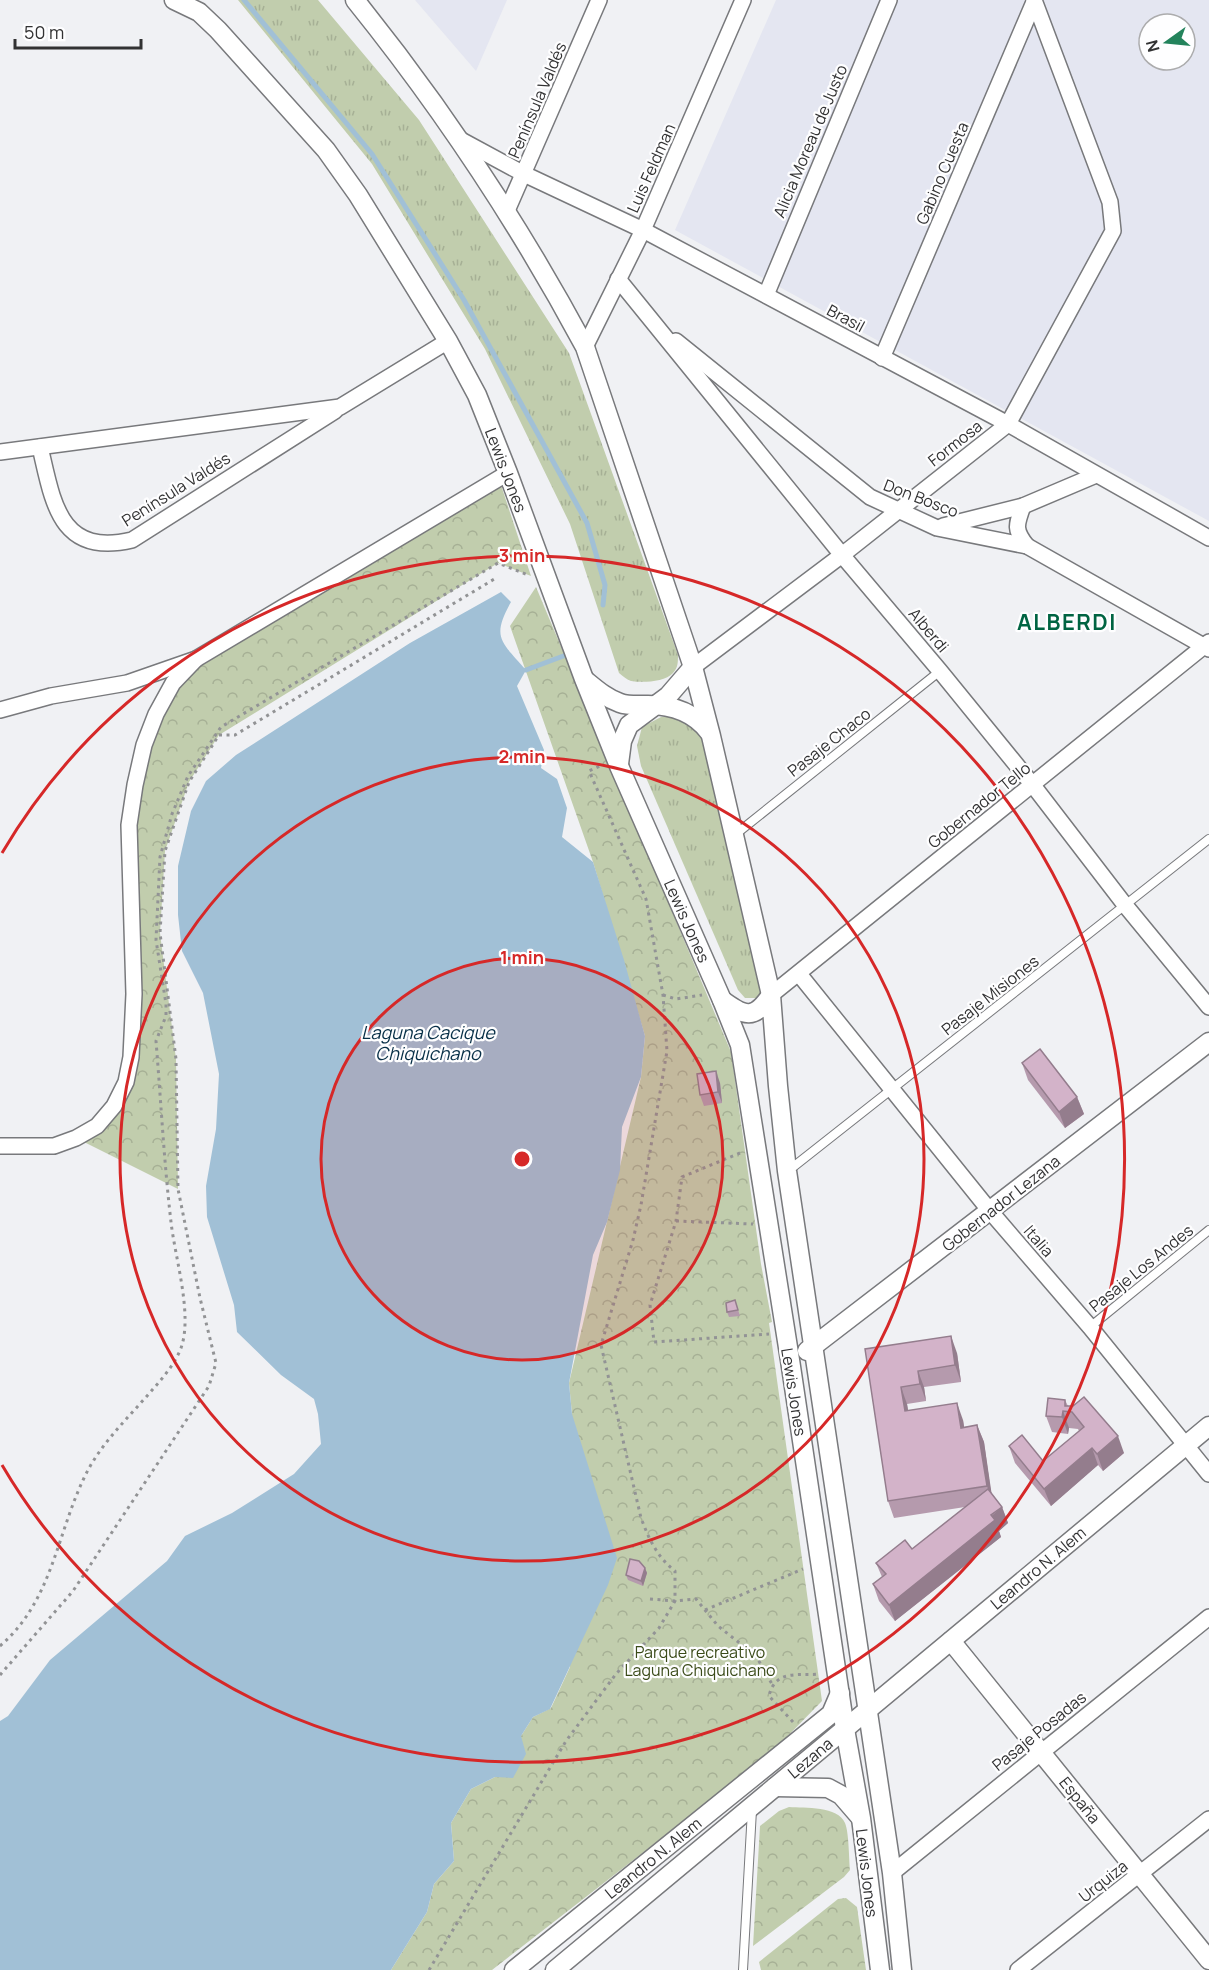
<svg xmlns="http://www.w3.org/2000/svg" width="1209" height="1970" viewBox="0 0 1209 1970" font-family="Manrope,sans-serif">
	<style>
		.built { fill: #e4e6f1; fill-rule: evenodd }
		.grass { fill: url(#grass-tufts) }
		.park { fill: url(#park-crowns) }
		.water { fill: #a1c0d6 }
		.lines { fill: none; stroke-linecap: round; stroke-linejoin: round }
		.stream { stroke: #a1c0d6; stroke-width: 5 }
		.service-casing { stroke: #78797c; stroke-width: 10 }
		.minor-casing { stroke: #78797c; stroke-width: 18 }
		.tertiary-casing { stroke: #78797c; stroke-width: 21 }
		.path { stroke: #929395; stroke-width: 3; stroke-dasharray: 3 4.5; stroke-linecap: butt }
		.service { stroke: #fff; stroke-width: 8 }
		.minor { stroke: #fff; stroke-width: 15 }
		.tertiary { stroke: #fff; stroke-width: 18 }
		.wall { fill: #b59aad }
		.shaded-wall { fill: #947d8d }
		.building { fill: #d3b3c9; stroke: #947d8d; stroke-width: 1.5 }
		.ring { fill: none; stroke: #d62828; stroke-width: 3 }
		.labels { text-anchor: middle; stroke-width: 4.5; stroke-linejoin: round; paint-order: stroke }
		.street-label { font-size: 16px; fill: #323233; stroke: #fefeff }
		.park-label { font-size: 16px; fill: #3b4b19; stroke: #fefeff }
		.water-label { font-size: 18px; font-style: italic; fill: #072f47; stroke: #fefeff }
		.district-label { font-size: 22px; font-weight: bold; letter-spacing: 1.5px; fill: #006442; stroke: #fefeff }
		.centre { fill: #d62828; stroke: #fefeff; stroke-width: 3 }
		.ring-label { font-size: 18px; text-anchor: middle; font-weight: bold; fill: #d62828; stroke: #fefeff; stroke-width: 4.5; stroke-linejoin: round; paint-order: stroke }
	</style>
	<defs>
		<pattern id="grass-tufts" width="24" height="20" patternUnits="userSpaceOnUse" patternTransform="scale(1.5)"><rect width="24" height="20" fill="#c1cdad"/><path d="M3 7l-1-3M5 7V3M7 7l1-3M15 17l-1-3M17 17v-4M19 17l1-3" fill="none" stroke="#a6b095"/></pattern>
		<pattern id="park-crowns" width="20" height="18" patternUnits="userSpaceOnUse" patternTransform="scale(1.5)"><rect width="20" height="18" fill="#c1cdad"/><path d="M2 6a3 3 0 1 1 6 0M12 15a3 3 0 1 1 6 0" fill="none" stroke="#a6b095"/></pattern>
	</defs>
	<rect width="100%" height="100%" fill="#f0f1f4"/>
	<g class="built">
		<path d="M 415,0 L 507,0 L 476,71 Z"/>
		<path d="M 776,0 L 1209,0 L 1209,521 L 675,230 ZM 1149,24 L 1185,24 L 1185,60 L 1149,60 Z"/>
	</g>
	<g class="grass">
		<path d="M 238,0 L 318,0 L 419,120 L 569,353 L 678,655 C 678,662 678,668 673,673 C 665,682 642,683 631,681 C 627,680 623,676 619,673 L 570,524 L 485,349 L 372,164 Z"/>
		<path d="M 680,715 L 708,742 L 763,992 L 756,998 L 745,998 L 738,990 L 641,766 L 637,746 L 642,727 L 661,717 Z"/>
	</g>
	<g class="park">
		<path d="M 497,473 L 531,576 L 498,563 L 219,735 L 189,782 L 165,851 L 160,933 L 176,1059 L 178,1189 L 76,1138 L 126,1082 L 135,785 L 173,683 Z"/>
		<path d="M 536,587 L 731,1052 L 761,1264 L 772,1322 L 769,1323 L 822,1701 L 771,1753 L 492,1970 L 391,1970 L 427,1912 L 434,1884 L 454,1861 L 451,1823 L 471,1789 L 495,1777 L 533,1717 L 551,1708 L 570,1667 L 572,1414 L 569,1383 L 641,1077 L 645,1036 L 593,862 L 510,626 Z"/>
		<path d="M 789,1807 C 805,1808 838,1806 845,1823 C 849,1832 849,1860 850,1870 L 844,1877 L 753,1946 L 760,1826 L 779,1811 Z"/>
		<path d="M 846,1898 L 857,1907 L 866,1970 L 761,1970 L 759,1962 L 838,1899 Z"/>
	</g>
	<path class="water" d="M 501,592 L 511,602 C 491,638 501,641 526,670 L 517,686 L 544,750 L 541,768 L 557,779 L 567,808 L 562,837 L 593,862 L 624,960 L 645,1036 L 641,1077 L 622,1127 L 620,1170 L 607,1222 L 593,1255 L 569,1383 L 572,1414 L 617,1558 L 608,1585 L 550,1709 L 533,1717 L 521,1736 L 526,1754 L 513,1778 L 495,1777 L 471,1789 L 451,1823 L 454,1861 L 434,1884 L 427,1912 L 391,1970 L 0,1970 L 0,1721 L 8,1716 L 50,1660 L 167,1561 L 185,1536 L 232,1513 L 294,1474 L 321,1444 L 318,1414 L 314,1399 L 281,1375 L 237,1332 L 234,1305 L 207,1217 L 206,1186 L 216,1129 L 219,1074 L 203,993 L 182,951 L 178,915 L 178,866 L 191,811 L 206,781 L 236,755 L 410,643 Z"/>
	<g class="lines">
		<g class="stream">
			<path d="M 244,0 L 372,154 L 464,300 L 587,523 L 605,585 L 603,605"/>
			<path d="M 526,670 L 566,655"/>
		</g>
		<defs>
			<g id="service">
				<path d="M 736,834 L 940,671"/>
				<path d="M 788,1171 L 1209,839"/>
				<path d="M 1090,1327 L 1209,1230"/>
				<path d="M 743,1970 L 752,1810"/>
			</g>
			<g id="minor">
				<path d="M 461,140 L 524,174 L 643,230 L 1008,424 L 1209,538"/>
				<path d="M 506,213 L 599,0"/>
				<path d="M 618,279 L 842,555 L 940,671 L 1032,784 L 1125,905 L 1209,1007"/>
				<path d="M 766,295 L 889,0"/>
				<path d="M 676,341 L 870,497 L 937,528 L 1027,546 L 1209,649"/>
				<path d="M 585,347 L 643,230 L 743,0"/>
				<path d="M 882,358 L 1034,2"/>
				<path d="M 40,447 C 53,502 59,557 132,540 L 335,411"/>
				<path d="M 0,452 L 340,407 L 448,341"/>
				<path d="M 1023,506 C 1016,525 1014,530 1027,546"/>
				<path d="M 943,526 L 1023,506 L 1096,475"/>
				<path d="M 693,667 L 842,555 L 1008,424 L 1113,231 L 1110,202 L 1034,0"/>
				<path d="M 0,710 L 51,696 L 127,683 L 196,659 L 508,473"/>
				<path d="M 799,974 L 990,1211 L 1090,1327 L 1209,1474"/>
				<path d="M 771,995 L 1209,642"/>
				<path d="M 0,1146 L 54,1146 L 76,1138 L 97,1126 L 114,1106 L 126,1082 L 131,1057 L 134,994 L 129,825 L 135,785 L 144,745 L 156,714 L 173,683 L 196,659"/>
				<path d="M 892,1873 L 1209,1617"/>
				<path d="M 1018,1970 L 1209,1819"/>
			</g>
			<g id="tertiary">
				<path d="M 174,0 L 199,12 L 218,30 L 326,150 L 358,195 L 448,341 L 477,395 L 508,473 L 584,679 L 619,766 L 722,1000 L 740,1045 L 790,1360 L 845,1729 L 861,1818 L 880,1970"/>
				<path d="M 355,0 C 442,108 519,224 585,347 L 693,667 L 711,736 L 771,995 L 778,1086 L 787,1171 L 892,1873 L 902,1970"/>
				<path d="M 585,680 C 596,689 606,698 620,703 C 628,706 639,705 648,705 C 673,705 694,712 709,732"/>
				<path d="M 619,764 L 622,741 L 629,725 L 668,696 L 693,667"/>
				<path d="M 722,1000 C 745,1017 754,1020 771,995"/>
				<path d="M 807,1351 L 1209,1042"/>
				<path d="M 951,1641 L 1209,1960"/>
				<path d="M 775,1787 L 828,1788 L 841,1795 L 860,1817"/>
				<path d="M 514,1970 L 831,1714 L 840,1693"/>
				<path d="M 555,1970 L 1209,1426"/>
			</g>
		</defs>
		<use href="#service" class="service-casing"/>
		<use href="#minor" class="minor-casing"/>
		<use href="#tertiary" class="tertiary-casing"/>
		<g class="path">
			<path d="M 663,995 L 676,999 L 702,995"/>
			<path d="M 740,1153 L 682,1177 L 676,1221 L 650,1305 L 654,1342 L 769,1334"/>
			<path d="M 676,1221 L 753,1224"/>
			<path d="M 650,1599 L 675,1601 L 696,1599 L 718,1626 L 756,1656 L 772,1684"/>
			<path d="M 705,1610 L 803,1569"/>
			<path d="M 0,1646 C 52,1601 56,1537 84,1478 C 99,1446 124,1422 147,1396 C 160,1381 174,1366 181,1348 C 193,1315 175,1258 171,1222 C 164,1162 161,1102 156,1041 L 166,1016 L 166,1004 L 156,940 L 160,857 L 172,814 L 188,776 L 221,727 L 498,563 L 528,575"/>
			<path d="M 0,1675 L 73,1591 L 209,1386 L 216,1363 L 200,1298 L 178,1189 L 176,1059 L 160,933 L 165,851 L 189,782 L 219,735 L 235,735 L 496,578"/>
			<path d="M 793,1722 L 769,1696 C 775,1669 798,1676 820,1674"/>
			<path d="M 429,1970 L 566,1741 L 616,1674 L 659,1628 L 675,1601 L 675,1571 C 657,1557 649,1539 641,1518 L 601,1345 L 633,1240 L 641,1205 L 667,1051 L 663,995 L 646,899 L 589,771 L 600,766"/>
		</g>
		<use href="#service" class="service"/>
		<use href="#minor" class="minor"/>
		<use href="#tertiary" class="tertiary"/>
	</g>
	<g class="wall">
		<path d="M 1022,1063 L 1077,1097 L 1084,1114 L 1065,1128 L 1028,1080 Z"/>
		<path d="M 720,1083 L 722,1103 L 704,1106 L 700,1095 Z"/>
		<path d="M 735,1300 L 740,1316 L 729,1317 L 727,1312 Z"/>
		<path d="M 865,1349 L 957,1353 L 961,1382 L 924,1387 L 926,1401 L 907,1404 L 908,1410 L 963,1420 L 964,1427 L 977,1425 L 984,1442 L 991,1493 L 1002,1507 L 1008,1523 L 999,1531 L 1001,1537 L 895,1621 L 879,1601 L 873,1584 L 882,1577 L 876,1563 L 912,1549 L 965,1507 L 894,1518 L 888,1501 Z"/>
		<path d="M 1065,1400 L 1068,1406 L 1124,1453 L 1103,1471 L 1098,1465 L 1051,1506 L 1015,1463 L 1009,1446 L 1043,1461 L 1079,1431 L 1078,1429 L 1069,1428 L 1068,1434 L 1052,1432 L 1046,1416 Z"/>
		<path d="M 645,1568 L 647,1573 L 643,1586 L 628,1580 L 626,1575 Z"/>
	</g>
	<g class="shaded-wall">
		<path d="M 716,1071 L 720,1083 L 722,1103 L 718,1092 Z"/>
		<path d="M 1077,1097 L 1084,1114 L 1065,1128 L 1059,1112 Z"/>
		<path d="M 951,1336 L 957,1353 L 961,1382 L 955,1365 Z"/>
		<path d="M 918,1371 L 924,1387 L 926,1401 L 920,1384 Z"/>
		<path d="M 901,1387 L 907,1404 L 911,1428 L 905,1411 Z"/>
		<path d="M 957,1403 L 963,1420 L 967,1445 L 961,1428 Z"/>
		<path d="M 1063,1411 L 1069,1428 L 1068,1434 L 1062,1417 Z"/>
		<path d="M 977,1425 L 984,1442 L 993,1503 L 987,1486 Z"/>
		<path d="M 1118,1436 L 1124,1453 L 1103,1471 L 1097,1454 Z"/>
		<path d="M 1092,1448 L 1098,1465 L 1051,1506 L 1044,1489 Z"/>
		<path d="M 1002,1507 L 1008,1523 L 999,1531 L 1001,1537 L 895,1621 L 889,1605 Z"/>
		<path d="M 645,1568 L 647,1573 L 643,1586 L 641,1581 Z"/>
	</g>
	<g class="building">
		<path d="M 1040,1049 L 1077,1097 L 1059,1112 L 1022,1063 Z"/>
		<path d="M 716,1071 L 718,1092 L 700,1095 L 697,1074 Z"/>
		<path d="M 735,1300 L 738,1310 L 727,1312 L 726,1303 Z"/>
		<path d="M 951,1336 L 955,1365 L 918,1371 L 920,1384 L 901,1387 L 905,1411 L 957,1403 L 961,1428 L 977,1425 L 987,1486 L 888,1501 L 865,1349 Z"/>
		<path d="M 1084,1397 L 1118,1436 L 1097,1454 L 1092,1448 L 1044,1489 L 1009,1446 L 1022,1435 L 1043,1461 L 1084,1427 L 1072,1412 L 1063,1411 L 1062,1417 L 1046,1416 L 1048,1398 L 1065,1400 L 1065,1406 L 1073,1406 Z"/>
		<path d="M 988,1489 L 1002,1507 L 991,1515 L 995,1520 L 889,1605 L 873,1584 L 886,1574 L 876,1563 L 905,1540 L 912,1549 Z"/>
		<path d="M 630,1559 L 639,1561 L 645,1568 L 641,1581 L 626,1575 Z"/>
	</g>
	<circle cx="522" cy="1159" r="201" fill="#d62828" fill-opacity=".12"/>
	<g class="ring">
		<circle cx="522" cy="1159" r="201"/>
		<circle cx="522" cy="1159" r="402"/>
		<path d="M2 853A603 603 0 1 1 2 1465"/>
	</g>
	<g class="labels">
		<g class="street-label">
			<text transform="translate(537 100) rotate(-67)" y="6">Península Valdés</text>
			<text transform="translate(810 141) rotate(-67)" y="6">Alicia Moreau de Justo</text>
			<text transform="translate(651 168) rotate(-66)" y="6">Luis Feldman</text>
			<text transform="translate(942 173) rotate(-67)" y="6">Gabino Cuesta</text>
			<text transform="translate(846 318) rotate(28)" y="6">Brasil</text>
			<text transform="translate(955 443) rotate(-38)" y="6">Formosa</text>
			<text transform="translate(506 470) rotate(69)" y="6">Lewis Jones</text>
			<text transform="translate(176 489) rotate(-32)" y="6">Península Valdés</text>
			<text transform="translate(921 498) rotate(21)" y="6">Don Bosco</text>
			<text transform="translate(929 630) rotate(50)" y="6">Alberdi</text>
			<text transform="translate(829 742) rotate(-38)" y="6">Pasaje Chaco</text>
			<text transform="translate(979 805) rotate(-39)" y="6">Gobernador Tello</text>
			<text transform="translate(687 921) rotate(66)" y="6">Lewis Jones</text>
			<text transform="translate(990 995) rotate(-38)" y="6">Pasaje Misiones</text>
			<text transform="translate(1001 1203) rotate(-38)" y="6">Gobernador Lezana</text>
			<text transform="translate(1039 1241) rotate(49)" y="6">Italia</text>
			<text transform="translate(1141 1268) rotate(-39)" y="6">Pasaje Los Andes</text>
			<text transform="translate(794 1392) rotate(81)" y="6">Lewis Jones</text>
			<text transform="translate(1038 1568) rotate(-40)" y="6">Leandro N. Alem</text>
			<text transform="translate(1039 1731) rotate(-39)" y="6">Pasaje Posadas</text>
			<text transform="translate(810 1758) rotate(-40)" y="6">Lezana</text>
			<text transform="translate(1080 1800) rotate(51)" y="6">España</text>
			<text transform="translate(653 1858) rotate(-39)" y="6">Leandro N. Alem</text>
			<text transform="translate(867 1873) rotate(83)" y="6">Lewis Jones</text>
			<text transform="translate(1103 1881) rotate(-38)" y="6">Urquiza</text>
		</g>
		<g class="park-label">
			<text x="700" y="1658">Parque recreativo<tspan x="700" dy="18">Laguna Chiquichano</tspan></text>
		</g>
		<g class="water-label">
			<text x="428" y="1039">Laguna Cacique<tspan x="428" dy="21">Chiquichano</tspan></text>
		</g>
		<g class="district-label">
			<text x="1067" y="630">ALBERDI</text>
		</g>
	</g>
	<circle cx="522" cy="1159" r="9" class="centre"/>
	<g class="ring-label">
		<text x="522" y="562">3 min</text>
		<text x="522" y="763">2 min</text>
		<text x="522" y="964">1 min</text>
	</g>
	<g transform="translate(1167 42) rotate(255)"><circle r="28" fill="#fefeff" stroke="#acacad" stroke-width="1.5"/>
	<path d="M0-4.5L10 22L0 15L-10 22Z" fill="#23835c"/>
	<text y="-9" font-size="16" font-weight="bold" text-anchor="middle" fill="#323233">N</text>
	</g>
	<path d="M15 39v9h126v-9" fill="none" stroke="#323233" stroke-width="3"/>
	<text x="24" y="39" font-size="18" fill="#323233" stroke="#fefeff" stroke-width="4.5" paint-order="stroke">50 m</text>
</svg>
